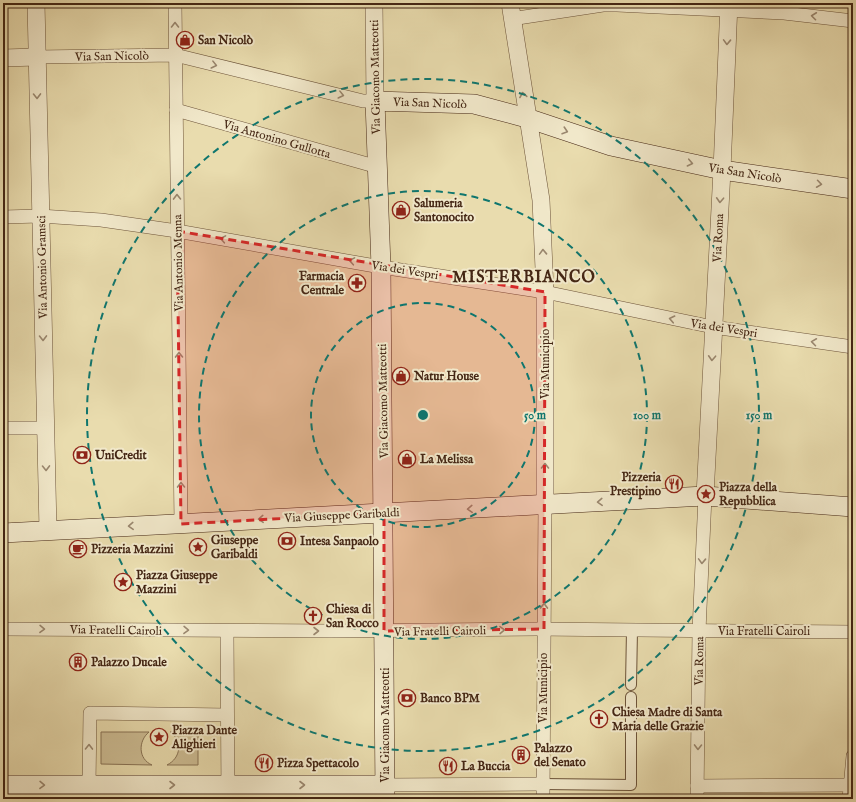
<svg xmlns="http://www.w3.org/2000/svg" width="856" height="802" viewBox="0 0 856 802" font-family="'IM FELL English',serif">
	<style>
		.green { fill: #cdbd94; stroke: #887254 }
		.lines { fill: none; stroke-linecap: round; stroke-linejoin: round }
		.pedestrian-casing { stroke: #6d543a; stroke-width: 12 }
		.minor-casing { stroke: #6d543a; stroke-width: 14 }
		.tertiary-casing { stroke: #6d543a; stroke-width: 18 }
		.secondary-casing { stroke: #442614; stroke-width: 20 }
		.pedestrian { stroke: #f1e8ca; stroke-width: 10 }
		.minor { stroke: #f1e8ca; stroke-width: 13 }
		.tertiary { stroke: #f1e8ca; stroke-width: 17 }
		.secondary { stroke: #f1e8ca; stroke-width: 19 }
		.oneway { stroke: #9a876f }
		.marked { fill: #d62828; fill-opacity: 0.2; stroke: #d62828; stroke-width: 3; stroke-dasharray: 8 5; stroke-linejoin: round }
		.ring { fill: none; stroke: #0f766e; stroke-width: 2; stroke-dasharray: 7 5 }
		.labels { text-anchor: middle; stroke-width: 4; stroke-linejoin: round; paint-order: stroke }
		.poi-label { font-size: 12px; font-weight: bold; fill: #442614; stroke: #f1e8ca; text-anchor: start }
		.street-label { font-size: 12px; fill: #442614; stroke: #f1e8ca }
		.district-label { font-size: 16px; font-weight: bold; letter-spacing: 1px; fill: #442614; stroke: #f1e8ca }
		.centre { fill: #0f766e; stroke: #f1e8ca; stroke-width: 2 }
		.ring-label { font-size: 12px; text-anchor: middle; font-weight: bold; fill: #0f766e; stroke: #f1e8ca; stroke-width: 4; stroke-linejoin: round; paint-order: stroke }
	</style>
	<rect width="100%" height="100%" fill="#e9dcae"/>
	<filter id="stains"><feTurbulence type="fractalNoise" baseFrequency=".005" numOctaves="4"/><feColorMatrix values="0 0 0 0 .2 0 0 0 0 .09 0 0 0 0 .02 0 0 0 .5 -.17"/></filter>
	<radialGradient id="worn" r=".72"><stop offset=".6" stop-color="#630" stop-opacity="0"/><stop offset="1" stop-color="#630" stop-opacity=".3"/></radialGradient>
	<g class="green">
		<path d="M 101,732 L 149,732 C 138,741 138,759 152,765 L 101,764 Z"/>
		<path d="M 170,732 L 198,733 L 198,765 L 167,765 C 181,758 183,741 170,732 Z"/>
	</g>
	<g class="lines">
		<defs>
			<g id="pedestrian">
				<path d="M 631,685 L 632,630"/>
				<path d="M 543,784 L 631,785 L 631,697"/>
			</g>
			<g id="minor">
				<path d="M 175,3 L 181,524"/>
				<path d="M 511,19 L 603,5 L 617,5 L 784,13 L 853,21"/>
				<path d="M 37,57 L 175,55 L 363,101 L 375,101"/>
				<path d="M 176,110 L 378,167"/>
				<path d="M 3,217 L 40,216 L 101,220 L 177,231 L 381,267 L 545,292 L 713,327 L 853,347"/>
				<path d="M 3,428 L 45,428"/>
				<path d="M 3,629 L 331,631 L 537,629 L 853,632"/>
				<path d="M 227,631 L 228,799"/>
				<path d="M 385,785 L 543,784"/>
				<path d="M 89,786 L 90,713 L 227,715"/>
				<path d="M 697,786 L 853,785"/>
				<path d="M 73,799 L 73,786"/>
				<path d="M 543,799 L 545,505"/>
				<path d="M 697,799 L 699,631 L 705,496"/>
				<path d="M 849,799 L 853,756"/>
			</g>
			<g id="tertiary">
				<path d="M 36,3 L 48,530"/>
				<path d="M 374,3 L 375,101"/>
				<path d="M 510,3 L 541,200 L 545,292 L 545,505"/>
				<path d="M 3,58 L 37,57"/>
				<path d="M 705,496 L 722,170 L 729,3"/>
			</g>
			<g id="secondary">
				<path d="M 3,533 L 705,496 L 853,507"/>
				<path d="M 3,785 L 385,785"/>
				<path d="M 385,799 L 381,267 L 375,101 L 474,104 L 527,118 L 611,146 L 722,170 L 853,189"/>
			</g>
		</defs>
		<use href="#pedestrian" class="pedestrian-casing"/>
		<use href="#minor" class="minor-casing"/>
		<use href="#tertiary" class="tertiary-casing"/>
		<use href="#secondary" class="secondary-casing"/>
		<use href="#pedestrian" class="pedestrian"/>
		<use href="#minor" class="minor"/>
		<use href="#tertiary" class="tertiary"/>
		<use href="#secondary" class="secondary"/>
	</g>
	<defs><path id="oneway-chevron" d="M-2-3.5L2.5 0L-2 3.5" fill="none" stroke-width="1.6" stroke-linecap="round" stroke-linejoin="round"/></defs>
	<g class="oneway">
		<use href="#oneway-chevron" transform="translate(814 16) rotate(-173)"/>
		<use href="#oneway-chevron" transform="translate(175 25) rotate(-90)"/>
		<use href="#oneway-chevron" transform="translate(727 42) rotate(92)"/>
		<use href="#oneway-chevron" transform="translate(214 65) rotate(14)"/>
		<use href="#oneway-chevron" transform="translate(341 95) rotate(14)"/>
		<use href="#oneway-chevron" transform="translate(523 95) rotate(-99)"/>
		<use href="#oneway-chevron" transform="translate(37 96) rotate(89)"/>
		<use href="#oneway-chevron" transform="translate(565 131) rotate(18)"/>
		<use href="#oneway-chevron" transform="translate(690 163) rotate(12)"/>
		<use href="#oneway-chevron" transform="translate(819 184) rotate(8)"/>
		<use href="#oneway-chevron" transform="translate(177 197) rotate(-91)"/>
		<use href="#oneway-chevron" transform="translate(720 200) rotate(93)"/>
		<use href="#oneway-chevron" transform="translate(223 239) rotate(-170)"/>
		<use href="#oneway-chevron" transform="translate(543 252) rotate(-92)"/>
		<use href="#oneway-chevron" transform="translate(352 261) rotate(-170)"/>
		<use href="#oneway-chevron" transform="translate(672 319) rotate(-168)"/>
		<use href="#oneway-chevron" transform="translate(43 338) rotate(89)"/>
		<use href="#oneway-chevron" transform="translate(814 342) rotate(-172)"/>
		<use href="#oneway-chevron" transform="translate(179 355) rotate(-91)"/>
		<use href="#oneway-chevron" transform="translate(712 358) rotate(93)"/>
		<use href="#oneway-chevron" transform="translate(545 466) rotate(-90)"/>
		<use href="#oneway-chevron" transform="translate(46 468) rotate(89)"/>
		<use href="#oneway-chevron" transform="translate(181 485) rotate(-91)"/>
		<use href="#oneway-chevron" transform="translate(600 502) rotate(177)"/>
		<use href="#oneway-chevron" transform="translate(470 509) rotate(177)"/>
		<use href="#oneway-chevron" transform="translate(261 519) rotate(177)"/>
		<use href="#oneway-chevron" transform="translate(131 526) rotate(177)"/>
		<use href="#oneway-chevron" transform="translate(702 561) rotate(92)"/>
		<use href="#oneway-chevron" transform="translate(544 606) rotate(-89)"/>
		<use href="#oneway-chevron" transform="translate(42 629) rotate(1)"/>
		<use href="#oneway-chevron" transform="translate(186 630) rotate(1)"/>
		<use href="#oneway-chevron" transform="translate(502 630) rotate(-1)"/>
		<use href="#oneway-chevron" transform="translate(316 631)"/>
		<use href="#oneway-chevron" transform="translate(89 747) rotate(-89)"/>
		<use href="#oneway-chevron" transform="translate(698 747) rotate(91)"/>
		<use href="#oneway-chevron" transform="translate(42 785) rotate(1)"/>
		<use href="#oneway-chevron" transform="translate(172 785)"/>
		<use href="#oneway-chevron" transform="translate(302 785)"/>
	</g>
	<path class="marked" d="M 177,231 L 545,292 L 544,629 L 384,631 L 384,513 L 181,524 Z"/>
	<g class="ring">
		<circle cx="423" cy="415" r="112"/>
		<circle cx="423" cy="415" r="224"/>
		<circle cx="423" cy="415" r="336"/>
	</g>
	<defs>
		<symbol id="shop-ring" viewBox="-11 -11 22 22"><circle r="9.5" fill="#f1e8ca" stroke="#8f2418" stroke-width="1.5"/><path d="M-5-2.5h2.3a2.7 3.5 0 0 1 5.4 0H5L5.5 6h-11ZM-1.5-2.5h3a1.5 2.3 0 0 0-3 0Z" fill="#8f2418"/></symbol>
		<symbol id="pharmacy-ring" viewBox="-11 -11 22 22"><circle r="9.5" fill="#f1e8ca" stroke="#8f2418" stroke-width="1.5"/><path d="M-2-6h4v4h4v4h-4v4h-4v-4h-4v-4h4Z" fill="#8f2418"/></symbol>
		<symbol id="bank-ring" viewBox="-11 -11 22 22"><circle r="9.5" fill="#f1e8ca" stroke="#8f2418" stroke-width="1.5"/><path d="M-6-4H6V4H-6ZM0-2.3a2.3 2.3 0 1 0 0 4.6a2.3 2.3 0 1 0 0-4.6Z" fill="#8f2418"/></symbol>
		<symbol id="restaurant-ring" viewBox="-11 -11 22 22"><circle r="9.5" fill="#f1e8ca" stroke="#8f2418" stroke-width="1.5"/><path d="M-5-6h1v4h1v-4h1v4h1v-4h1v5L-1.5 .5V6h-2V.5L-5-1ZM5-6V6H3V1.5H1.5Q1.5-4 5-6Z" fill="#8f2418"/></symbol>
		<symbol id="sight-ring" viewBox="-11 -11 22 22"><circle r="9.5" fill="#f1e8ca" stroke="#8f2418" stroke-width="1.5"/><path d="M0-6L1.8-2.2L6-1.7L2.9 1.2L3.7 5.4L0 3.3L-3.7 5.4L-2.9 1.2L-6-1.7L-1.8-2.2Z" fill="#8f2418"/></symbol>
		<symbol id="cafe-ring" viewBox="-11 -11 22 22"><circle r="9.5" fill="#f1e8ca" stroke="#8f2418" stroke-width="1.5"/><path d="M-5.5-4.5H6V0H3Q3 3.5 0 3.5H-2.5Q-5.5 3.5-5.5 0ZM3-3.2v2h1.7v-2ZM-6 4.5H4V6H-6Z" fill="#8f2418"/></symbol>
		<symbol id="church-ring" viewBox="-11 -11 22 22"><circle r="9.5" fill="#f1e8ca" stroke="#8f2418" stroke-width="1.5"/><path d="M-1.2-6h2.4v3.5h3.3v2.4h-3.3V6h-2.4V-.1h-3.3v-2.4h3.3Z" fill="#8f2418"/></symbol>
		<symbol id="building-ring" viewBox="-11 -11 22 22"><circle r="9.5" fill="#f1e8ca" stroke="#8f2418" stroke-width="1.5"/><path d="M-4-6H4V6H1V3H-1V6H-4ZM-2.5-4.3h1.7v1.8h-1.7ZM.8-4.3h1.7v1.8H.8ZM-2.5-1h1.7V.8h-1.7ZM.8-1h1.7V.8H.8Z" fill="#8f2418"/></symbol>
	</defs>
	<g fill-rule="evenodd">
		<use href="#shop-ring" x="175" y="30" width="20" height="20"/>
		<use href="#shop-ring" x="391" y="200" width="20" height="20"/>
		<use href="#pharmacy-ring" x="347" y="273" width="20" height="20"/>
		<use href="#shop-ring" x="391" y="366" width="20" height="20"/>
		<use href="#bank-ring" x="72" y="445" width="20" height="20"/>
		<use href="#shop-ring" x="397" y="449" width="20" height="20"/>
		<use href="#restaurant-ring" x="664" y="474" width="20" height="20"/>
		<use href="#sight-ring" x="696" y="484" width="20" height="20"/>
		<use href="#bank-ring" x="277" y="531" width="20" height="20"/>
		<use href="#sight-ring" x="188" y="537" width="20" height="20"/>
		<use href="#cafe-ring" x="68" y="539" width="20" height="20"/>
		<use href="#sight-ring" x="113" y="572" width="20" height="20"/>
		<use href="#church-ring" x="303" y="606" width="20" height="20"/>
		<use href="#building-ring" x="68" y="652" width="20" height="20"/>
		<use href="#bank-ring" x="397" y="688" width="20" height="20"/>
		<use href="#church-ring" x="589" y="709" width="20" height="20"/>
		<use href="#sight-ring" x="149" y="727" width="20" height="20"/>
		<use href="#building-ring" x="511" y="745" width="20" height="20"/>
		<use href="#restaurant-ring" x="254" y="753" width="20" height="20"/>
		<use href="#restaurant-ring" x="438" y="756" width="20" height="20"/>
	</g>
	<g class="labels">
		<g class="poi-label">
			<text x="198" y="44">San Nicolò</text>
			<text x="414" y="207">Salumeria<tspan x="414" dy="14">Santonocito</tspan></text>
			<text x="344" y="280" text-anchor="end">Farmacia<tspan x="344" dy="14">Centrale</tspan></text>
			<text x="414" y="380">Natur House</text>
			<text x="95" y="459">UniCredit</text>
			<text x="420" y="463">La Melissa</text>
			<text x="661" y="481" text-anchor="end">Pizzeria<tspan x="661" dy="14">Prestipino</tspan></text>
			<text x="719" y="491">Piazza della<tspan x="719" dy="14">Repubblica</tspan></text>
			<text x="211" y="544">Giuseppe<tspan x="211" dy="14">Garibaldi</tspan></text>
			<text x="300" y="545">Intesa Sanpaolo</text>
			<text x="91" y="553">Pizzeria Mazzini</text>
			<text x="136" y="579">Piazza Giuseppe<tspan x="136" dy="14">Mazzini</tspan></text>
			<text x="326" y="613">Chiesa di<tspan x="326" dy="14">San Rocco</tspan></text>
			<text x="91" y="666">Palazzo Ducale</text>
			<text x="420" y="702">Banco BPM</text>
			<text x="612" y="716">Chiesa Madre di Santa<tspan x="612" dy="14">Maria delle Grazie</tspan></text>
			<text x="172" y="734">Piazza Dante<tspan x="172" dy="14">Alighieri</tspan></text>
			<text x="534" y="752">Palazzo<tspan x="534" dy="14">del Senato</tspan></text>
			<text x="277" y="767">Pizza Spettacolo</text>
			<text x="461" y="770">La Buccia</text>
		</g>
		<g class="street-label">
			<text transform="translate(112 56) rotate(-1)" y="4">Via San Nicolò</text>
			<text transform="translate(375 77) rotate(-91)" y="4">Via Giacomo Matteotti</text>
			<text transform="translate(430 103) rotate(2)" y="4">Via San Nicolò</text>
			<text transform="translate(277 139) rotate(16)" y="4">Via Antonino Gullotta</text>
			<text transform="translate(745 173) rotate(9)" y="4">Via San Nicolò</text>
			<text transform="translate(718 238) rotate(-87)" y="4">Via Roma</text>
			<text transform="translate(178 263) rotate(-91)" y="4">Via Antonio Menna</text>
			<text transform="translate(42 267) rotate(-91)" y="4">Via Antonio Gramsci</text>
			<text transform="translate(405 270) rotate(9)" y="4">Via dei Vespri</text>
			<text transform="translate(724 328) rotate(9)" y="4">Via dei Vespri</text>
			<text transform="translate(545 364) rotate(-90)" y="4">Via Municipio</text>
			<text transform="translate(383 401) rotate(-91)" y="4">Via Giacomo Matteotti</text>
			<text transform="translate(342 515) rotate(-3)" y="4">Via Giuseppe Garibaldi</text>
			<text transform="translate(116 630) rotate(1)" y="4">Via Fratelli Cairoli</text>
			<text transform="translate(440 631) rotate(-1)" y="4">Via Fratelli Cairoli</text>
			<text x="764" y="635">Via Fratelli Cairoli</text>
			<text transform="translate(699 661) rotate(-89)" y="4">Via Roma</text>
			<text transform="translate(543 688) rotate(-90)" y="4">Via Municipio</text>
			<text transform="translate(385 725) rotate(-90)" y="4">Via Giacomo Matteotti</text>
		</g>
		<g class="district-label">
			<text x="524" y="282">MISTERBIANCO</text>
		</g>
	</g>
	<circle cx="423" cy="415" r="6" class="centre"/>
	<g class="ring-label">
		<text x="535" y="419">50 m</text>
		<text x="647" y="419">100 m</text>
		<text x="759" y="419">150 m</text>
	</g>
	<rect width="856" height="802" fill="none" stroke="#e9dcae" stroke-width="16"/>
	<rect x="4" y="4" width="848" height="794" fill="none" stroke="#442614" stroke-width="2"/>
	<rect x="8" y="8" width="840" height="786" fill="none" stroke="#442614"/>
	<rect width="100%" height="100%" filter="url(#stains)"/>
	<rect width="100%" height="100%" fill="url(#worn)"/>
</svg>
